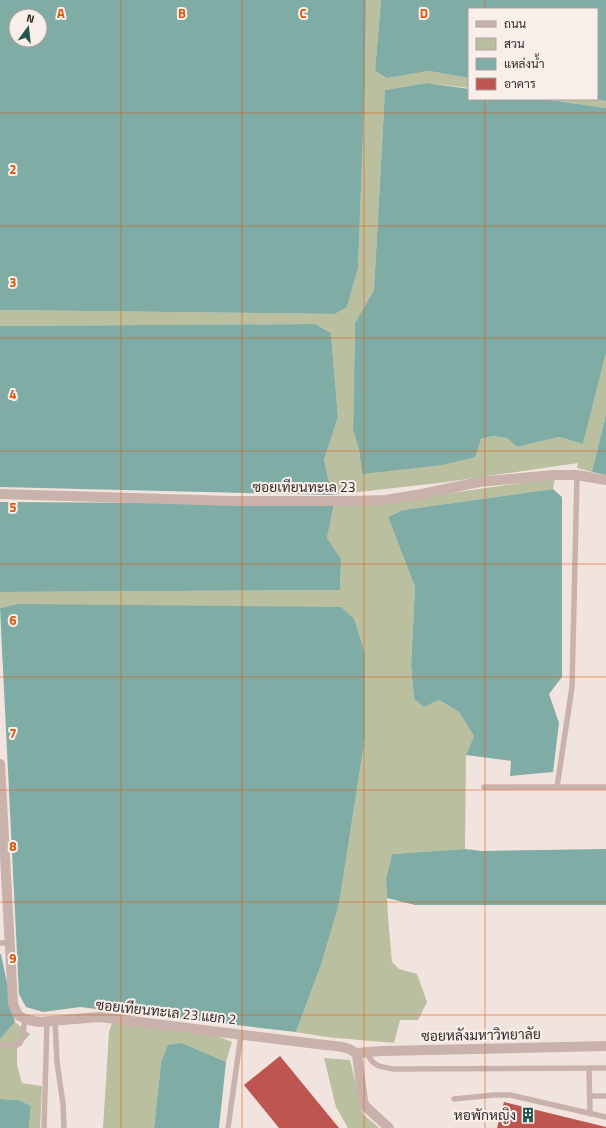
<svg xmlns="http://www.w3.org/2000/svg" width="606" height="1128" viewBox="0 0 606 1128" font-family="'Titillium Web',Sarabun,sans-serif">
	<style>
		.green { fill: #babf9f }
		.water { fill: #7faca5; fill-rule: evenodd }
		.building { fill: #bd5550 }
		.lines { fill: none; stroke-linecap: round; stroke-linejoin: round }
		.service { stroke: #c8b2ab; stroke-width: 5.5 }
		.minor { stroke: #c8b2ab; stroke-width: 10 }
		.grid { fill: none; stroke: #df570d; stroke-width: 1; stroke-opacity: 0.55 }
		.labels { text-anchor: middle; stroke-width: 4; stroke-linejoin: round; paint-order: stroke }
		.street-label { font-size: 14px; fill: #362b29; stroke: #f9efea }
		.poi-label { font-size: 14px; fill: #362b29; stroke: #f9efea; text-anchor: end }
		.grid-label { font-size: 13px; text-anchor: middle; font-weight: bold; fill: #df570d; stroke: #f9efea; stroke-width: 4; stroke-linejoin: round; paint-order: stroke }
	</style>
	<rect width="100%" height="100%" fill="#f1e4de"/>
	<g class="green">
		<path d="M 366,0 L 381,0 L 375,71 L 387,78 L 429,71 L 469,78 L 469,88 L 427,83 L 385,90 L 374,290 L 355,323 L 353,430 L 359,450 L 362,473 L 493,436 L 507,438 L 517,447 L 559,437 L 583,444 L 606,353 L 606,414 L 592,472 L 577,468 L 578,463 L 447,482 L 332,495 L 324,460 L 338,417 L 331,333 L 315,324 L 0,326 L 0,310 L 335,314 L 347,307 L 358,268 L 365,83 Z"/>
		<path d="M 543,99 L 594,99 L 606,101 L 606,108 Z"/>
		<path d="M 555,478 L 553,489 L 403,510 L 388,517 L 415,587 L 411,665 L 414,699 L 424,707 L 439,700 L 459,712 L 474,736 L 466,755 L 465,849 L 392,854 L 386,879 L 388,917 L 392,962 L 399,969 L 417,974 L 427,1002 L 418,1020 L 400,1020 L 394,1043 L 326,1037 L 296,1032 L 321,965 L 339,904 L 365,738 L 365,654 L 18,604 L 0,608 L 0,592 L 340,590 L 341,559 L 327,538 L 334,504 L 396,501 Z"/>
		<path d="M 15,1022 L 30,1034 L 17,1049 L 17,1065 L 22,1083 L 42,1086 L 40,1128 L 29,1128 L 31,1106 L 19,1100 L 0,1099 L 0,1038 L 1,1038 Z"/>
		<path d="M 112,1023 L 214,1035 L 232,1042 L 226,1062 L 182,1043 L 161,1063 L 154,1128 L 103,1128 L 109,1032 Z"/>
		<path d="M 324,1058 L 350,1060 L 363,1114 L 379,1128 L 348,1128 L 336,1107 Z"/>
	</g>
	<g class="water">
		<path d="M 0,0 L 366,0 L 365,83 L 358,268 L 347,307 L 335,314 L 0,310 ZM 16,16 L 40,16 L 40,40 L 16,40 Z"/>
		<path d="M 381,0 L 606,0 L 606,101 L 594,99 L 597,99 L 597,9 L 469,9 L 469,78 L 429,71 L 387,78 L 375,71 Z"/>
		<path d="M 427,83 L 469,89 L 469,99 L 543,99 L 606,108 L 606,353 L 583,444 L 559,437 L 517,447 L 507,438 L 493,436 L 481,439 L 475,457 L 442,465 L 362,474 L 359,450 L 353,430 L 355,323 L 374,290 L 385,90 Z"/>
		<path d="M 315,324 L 331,333 L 338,417 L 324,460 L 332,495 L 0,487 L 0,326 Z"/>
		<path d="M 606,414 L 606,475 L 592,472 Z"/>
		<path d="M 553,489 L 562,497 L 562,677 L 549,694 L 559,723 L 553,772 L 510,776 L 511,761 L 466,755 L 474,736 L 459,712 L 439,700 L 424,707 L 414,699 L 411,665 L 415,587 L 388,517 L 403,510 Z"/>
		<path d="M 0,502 L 334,504 L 327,538 L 341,559 L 340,590 L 0,592 Z"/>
		<path d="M 18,604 L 341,607 L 354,619 L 365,654 L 365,738 L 339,904 L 321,965 L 296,1032 L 80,1007 L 43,1012 L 26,1007 L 19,994 L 0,608 Z"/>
		<path d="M 465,849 L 482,851 L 606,849 L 606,905 L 415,905 L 387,898 L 386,879 L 392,854 Z"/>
		<path d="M 0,954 L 1,954 L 15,1022 L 1,1038 L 0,1038 Z"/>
		<path d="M 182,1043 L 226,1062 L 219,1128 L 154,1128 L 161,1063 L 168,1045 Z"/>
		<path d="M 0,1099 L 19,1100 L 31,1106 L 29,1128 L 0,1128 Z"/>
	</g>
	<g class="building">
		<path d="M 280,1056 L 339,1128 L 279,1128 L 244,1085 Z"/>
		<path d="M 504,1102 L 606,1127 L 606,1128 L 497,1128 Z"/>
	</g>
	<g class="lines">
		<g class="service">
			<path d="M 484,787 L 606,787"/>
			<path d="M 557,787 L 572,687 L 577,475"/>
			<path d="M 0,943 L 10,943"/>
			<path d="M 55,1021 L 57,1062 L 63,1104 L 64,1128"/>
			<path d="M 0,1045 L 16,1045 L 20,1043 L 22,1038 L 25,1019"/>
			<path d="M 367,1052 C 372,1066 380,1067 393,1069 L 606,1068"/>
			<path d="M 589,1068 L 590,1114"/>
			<path d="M 590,1096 L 606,1096"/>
			<path d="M 454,1099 L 494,1095 L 510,1095 L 606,1117"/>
			<path d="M 44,1128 L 47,1022"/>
			<path d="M 228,1128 L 241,1034"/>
		</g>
		<g class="minor">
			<path d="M 0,494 L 233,501 L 349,501 L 386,500 L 422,494 L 479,482 L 553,475 L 577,475 L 606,480"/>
			<path d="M 0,764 L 13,1004 L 18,1015 L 25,1019 L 39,1022 L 99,1017 L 325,1045 C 335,1046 351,1046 357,1055 L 363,1101 L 365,1106 L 389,1128"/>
			<path d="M 356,1053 L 382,1051 L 606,1046"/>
		</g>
	</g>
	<path class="grid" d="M 121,0 L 121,1128M 242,0 L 242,1128M 364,0 L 364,1128M 485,0 L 485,9M 485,99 L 485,1128M 0,113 L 606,113M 0,226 L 606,226M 0,338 L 606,338M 0,451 L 606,451M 0,564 L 606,564M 0,677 L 606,677M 0,790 L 606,790M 0,902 L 606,902M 0,1015 L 606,1015"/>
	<defs>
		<symbol id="building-bare" viewBox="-9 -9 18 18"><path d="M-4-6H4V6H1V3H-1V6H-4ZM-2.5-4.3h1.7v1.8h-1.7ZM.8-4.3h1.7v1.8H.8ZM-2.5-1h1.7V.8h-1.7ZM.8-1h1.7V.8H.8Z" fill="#22554e" stroke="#f9efea" stroke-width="2.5" paint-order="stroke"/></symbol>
	</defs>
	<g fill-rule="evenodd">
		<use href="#building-bare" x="517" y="1104" width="22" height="22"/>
	</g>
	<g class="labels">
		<g class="street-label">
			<text x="304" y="492">ซอยเทียนทะเล 23</text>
			<text transform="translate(166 1012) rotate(6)" y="5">ซอยเทียนทะเล 23 แยก 2</text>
			<text transform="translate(481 1035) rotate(-1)" y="5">ซอยหลังมหาวิทยาลัย</text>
		</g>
		<g class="poi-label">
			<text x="516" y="1120">หอพักหญิง</text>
		</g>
	</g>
	<g class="grid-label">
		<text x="61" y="18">A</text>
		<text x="182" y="18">B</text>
		<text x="303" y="18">C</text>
		<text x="424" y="18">D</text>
		<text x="13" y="174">2</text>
		<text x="13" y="287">3</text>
		<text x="13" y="399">4</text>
		<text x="13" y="512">5</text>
		<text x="13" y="625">6</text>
		<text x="13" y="738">7</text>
		<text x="13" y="851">8</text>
		<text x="13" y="963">9</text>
	</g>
	<rect x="468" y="8" width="130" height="92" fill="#f9efea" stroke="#aba19d"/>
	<rect x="476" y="21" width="20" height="6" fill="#c8b2ab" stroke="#aba19d"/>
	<text x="504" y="28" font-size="12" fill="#362b29">ถนน</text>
	<rect x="476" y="38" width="20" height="12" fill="#babf9f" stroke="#aba19d"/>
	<text x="504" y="48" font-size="12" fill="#362b29">สวน</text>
	<rect x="476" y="58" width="20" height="12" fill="#7faca5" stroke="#aba19d"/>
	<text x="504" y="68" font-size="12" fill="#362b29">แหล่งน้ำ</text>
	<rect x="476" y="78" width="20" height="12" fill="#bd5550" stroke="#aba19d"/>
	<text x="504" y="88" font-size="12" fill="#362b29">อาคาร</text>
	<g transform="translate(28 28) rotate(15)"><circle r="19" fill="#f9efea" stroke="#aba19d"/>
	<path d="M0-3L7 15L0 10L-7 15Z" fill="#22554e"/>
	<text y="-6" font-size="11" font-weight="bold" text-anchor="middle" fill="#362b29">N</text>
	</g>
</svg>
